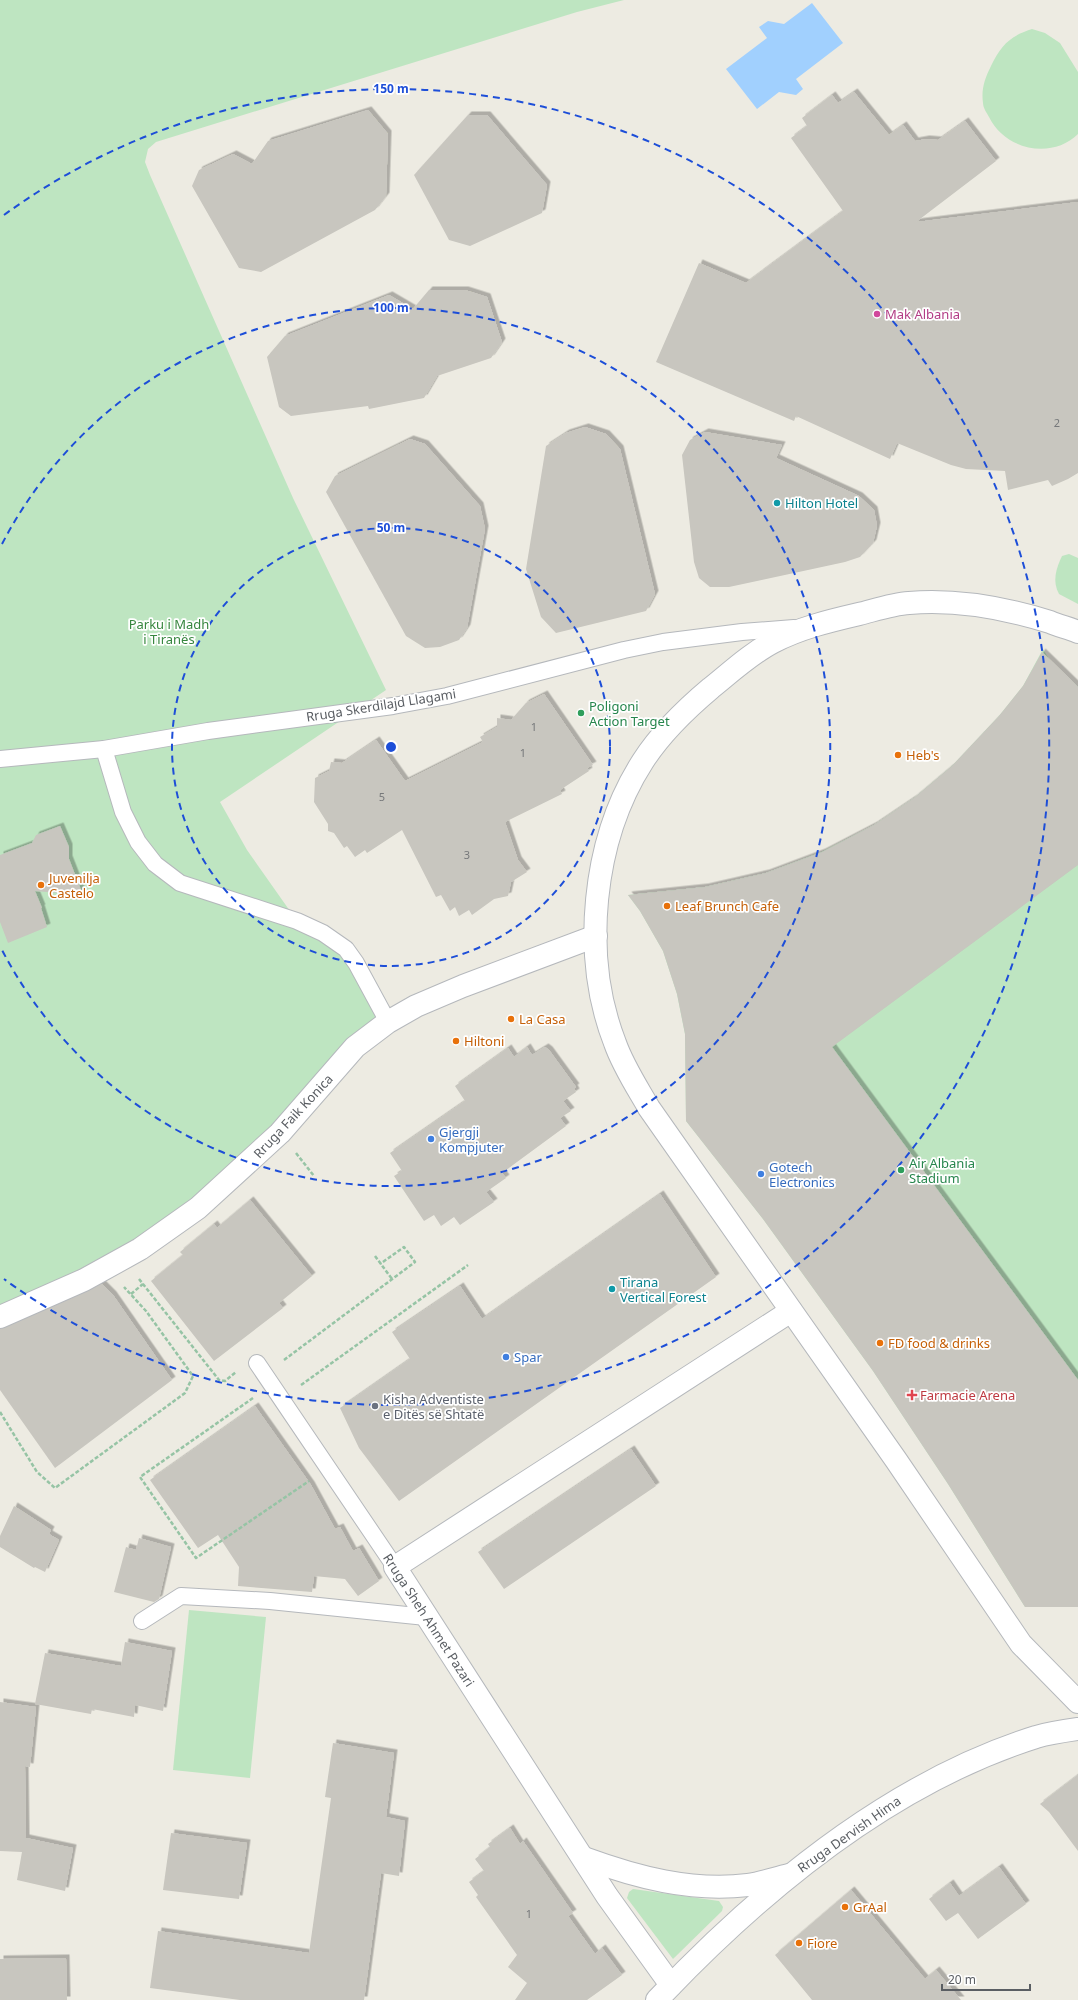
<svg xmlns="http://www.w3.org/2000/svg" width="1078" height="2000" viewBox="0 0 1078 2000" font-family="'Noto Sans',sans-serif">
	<style>
		.green { fill: #bee5c1 }
		.water { fill: #a1d0fe }
		.building { fill: #c8c6bf; filter: url(#shadow) }
		.lines { fill: none; stroke-linecap: round; stroke-linejoin: round }
		.lane-casing { stroke: #b5b8bc; stroke-width: 18 }
		.street-casing { stroke: #b5b8bc; stroke-width: 24 }
		.path { stroke: #96c4a5; stroke-width: 2.5; stroke-dasharray: 4 2; stroke-linecap: butt }
		.lane { stroke: #fff; stroke-width: 16 }
		.street { stroke: #fff; stroke-width: 22 }
		.ring { fill: none; stroke: #1d4ed8; stroke-width: 2; stroke-dasharray: 7 5 }
		.hotel-dot { fill: #d1479c; stroke: #fff; stroke-width: 1.5 }
		.culture-dot { fill: #0f9aa8; stroke: #fff; stroke-width: 1.5 }
		.leisure-dot { fill: #2e9e5b; stroke: #fff; stroke-width: 1.5 }
		.food-dot { fill: #e8710a; stroke: #fff; stroke-width: 1.5 }
		.shop-dot { fill: #3f7fe0; stroke: #fff; stroke-width: 1.5 }
		.health-dot { fill: #e0444e; stroke: #fff; stroke-width: 1.5 }
		.worship-dot { fill: #6b7280; stroke: #fff; stroke-width: 1.5 }
		.labels { text-anchor: middle; stroke-width: 3.5; stroke-linejoin: round; paint-order: stroke }
		.number-label { font-size: 11px; fill: #76787a }
		.hotel-label { font-size: 13px; fill: #b23c85; stroke: #fff; text-anchor: start }
		.culture-label { font-size: 13px; fill: #0d838f; stroke: #fff; text-anchor: start }
		.park-label { font-size: 13px; fill: #36863e; stroke: #fff }
		.street-label { font-size: 13px; fill: #5a5e63; stroke: #fff }
		.leisure-label { font-size: 13px; fill: #27864d; stroke: #fff; text-anchor: start }
		.food-label { font-size: 13px; fill: #c56008; stroke: #fff; text-anchor: start }
		.shop-label { font-size: 13px; fill: #366cbe; stroke: #fff; text-anchor: start }
		.health-label { font-size: 13px; fill: #be3a42; stroke: #fff; text-anchor: start }
		.worship-label { font-size: 13px; fill: #5b616d; stroke: #fff; text-anchor: start }
		.centre { fill: #1d4ed8; stroke: #fff; stroke-width: 2 }
		.ring-label { font-size: 12px; text-anchor: middle; font-weight: bold; fill: #1d4ed8; stroke: #fff; stroke-width: 3.5; stroke-linejoin: round; paint-order: stroke }
	</style>
	<defs>
		<filter id="shadow"><feDropShadow dx="3.5" dy="-3.5" stdDeviation="0" flood-color="#0004"/></filter>
	</defs>
	<rect width="100%" height="100%" fill="#edebe2"/>
	<g class="green">
		<path d="M 0,0 L 624,0 L 577,12 L 156,142 L 148,149 L 145,162 L 150,175 L 293,498 L 386,690 L 220,802 L 247,850 L 297,921 L 346,949 L 388,1022 L 198,1208 L 0,1317 Z"/>
		<path d="M 1032,29 L 1045,33 L 1060,43 L 1078,72 L 1078,134 C 1052,160 1005,150 989,117 C 987,113 983,108 983,103 C 981,89 985,78 991,66 C 1001,45 1010,36 1032,29 Z"/>
		<path d="M 1069,554 L 1078,558 L 1078,604 L 1059,594 C 1052,581 1056,569 1062,556 Z"/>
		<path d="M 1043,649 L 1051,662 L 1078,687 L 1078,1607 L 1025,1607 L 948,1484 L 873,1371 L 763,1219 L 686,1121 L 685,1034 L 677,994 L 663,951 L 640,911 L 628,895 L 705,887 L 766,873 L 821,852 L 874,825 L 914,798 L 952,766 L 999,716 L 1023,686 Z"/>
		<path d="M 189,1610 L 266,1617 L 250,1778 L 173,1770 Z"/>
		<path d="M 633,1889 L 719,1901 L 723,1907 L 722,1911 L 673,1959 L 627,1898 L 629,1892 Z"/>
	</g>
	<path class="water" d="M 812,3 L 843,43 L 796,79 L 803,89 L 796,95 L 779,92 L 757,109 L 726,69 L 767,38 L 759,27 L 768,21 L 784,24 Z"/>
	<g class="building">
		<path d="M 854,92 L 889,135 L 903,125 L 915,141 L 926,139 L 938,140 L 965,121 L 996,161 L 916,222 L 1078,202 L 1078,473 L 1068,479 L 1052,486 L 1048,480 L 1008,490 L 1005,471 L 966,469 L 951,465 L 897,443 L 890,459 L 796,416 L 794,421 L 656,362 L 699,263 L 746,283 L 843,211 L 791,138 L 807,126 L 802,118 L 832,95 L 838,103 Z"/>
		<path d="M 368,110 L 388,134 L 386,196 L 375,210 L 261,272 L 239,268 L 192,186 L 199,170 L 233,154 L 252,164 L 268,141 Z"/>
		<path d="M 468,115 L 487,115 L 547,185 L 542,213 L 470,246 L 449,240 L 414,175 Z"/>
		<path d="M 429,290 L 465,290 L 487,297 L 502,342 L 491,358 L 437,376 L 424,398 L 369,409 L 368,406 L 291,416 L 279,407 L 267,357 L 285,336 L 389,295 L 413,309 Z"/>
		<path d="M 585,427 L 606,434 L 620,449 L 655,594 L 646,611 L 556,633 L 541,617 L 526,569 L 546,446 L 566,433 Z"/>
		<path d="M 705,432 L 782,445 L 776,458 L 859,496 L 874,510 L 877,526 L 873,543 L 860,557 L 845,562 L 729,587 L 710,587 L 699,578 L 694,562 L 682,455 L 690,440 Z"/>
		<path d="M 410,439 L 425,444 L 480,506 L 485,529 L 467,628 L 459,640 L 440,647 L 425,648 L 406,636 L 326,492 L 335,476 Z"/>
		<path d="M 1042,652 L 1078,687 L 1078,865 L 832,1047 L 1078,1380 L 1078,1607 L 1025,1607 L 948,1484 L 873,1371 L 763,1219 L 686,1121 L 685,1034 L 677,994 L 663,951 L 640,911 L 628,895 L 705,887 L 766,873 L 822,852 L 874,825 L 914,798 L 952,766 L 999,716 L 1023,686 Z"/>
		<path d="M 544,694 L 593,765 L 587,768 L 589,771 L 560,790 L 562,794 L 505,822 L 518,860 L 527,872 L 511,882 L 508,896 L 494,899 L 472,915 L 469,910 L 459,916 L 455,907 L 450,911 L 441,895 L 436,897 L 402,830 L 367,853 L 365,850 L 355,857 L 347,846 L 344,848 L 334,833 L 328,831 L 328,824 L 314,802 L 315,778 L 329,771 L 331,762 L 342,763 L 376,740 L 405,781 L 483,742 L 480,737 L 497,727 L 497,718 L 511,720 L 526,703 Z"/>
		<path d="M 60,826 L 69,847 L 69,859 L 83,895 L 35,891 L 42,908 L 41,908 L 47,927 L 8,943 L 0,922 L 0,855 L 32,843 L 36,835 Z"/>
		<path d="M 527,1047 L 532,1055 L 545,1047 L 549,1050 L 576,1087 L 574,1088 L 576,1092 L 563,1101 L 571,1111 L 560,1118 L 566,1126 L 502,1173 L 506,1178 L 486,1192 L 494,1202 L 460,1225 L 454,1217 L 441,1226 L 434,1215 L 424,1221 L 394,1176 L 402,1171 L 390,1153 L 465,1101 L 455,1086 L 508,1048 L 514,1057 Z"/>
		<path d="M 660,1194 L 716,1277 L 399,1501 L 359,1448 L 340,1408 L 410,1359 L 392,1332 L 460,1286 L 482,1319 Z"/>
		<path d="M 250,1200 L 312,1276 L 279,1303 L 283,1308 L 214,1361 L 151,1281 L 183,1255 L 180,1252 L 214,1224 L 217,1228 Z"/>
		<path d="M 102,1284 L 113,1295 L 172,1380 L 55,1468 L 0,1390 L 0,1329 Z"/>
		<path d="M 255,1406 L 311,1485 L 335,1529 L 340,1527 L 353,1551 L 359,1548 L 379,1581 L 358,1596 L 345,1579 L 314,1576 L 312,1592 L 238,1586 L 239,1567 L 218,1535 L 198,1548 L 150,1480 Z"/>
		<path d="M 631,1449 L 656,1486 L 504,1589 L 478,1552 Z"/>
		<path d="M 14,1506 L 51,1530 L 49,1534 L 59,1540 L 45,1572 L 35,1567 L 34,1568 L 0,1547 L 0,1536 Z"/>
		<path d="M 139,1538 L 171,1547 L 159,1599 L 154,1602 L 114,1592 L 126,1547 L 136,1550 Z"/>
		<path d="M 125,1642 L 172,1651 L 163,1711 L 135,1705 L 134,1717 L 92,1709 L 91,1714 L 35,1704 L 45,1653 L 121,1666 Z"/>
		<path d="M 0,1702 L 36,1707 L 30,1767 L 25,1766 L 26,1838 L 73,1848 L 65,1891 L 17,1880 L 22,1852 L 0,1851 Z"/>
		<path d="M 333,1743 L 394,1753 L 386,1817 L 405,1821 L 399,1876 L 381,1873 L 364,2000 L 240,2000 L 150,1988 L 158,1931 L 309,1953 L 331,1798 L 325,1797 Z"/>
		<path d="M 1078,1775 L 1078,1851 L 1049,1812 L 1040,1804 Z"/>
		<path d="M 510,1828 L 520,1844 L 523,1841 L 573,1913 L 568,1916 L 595,1954 L 602,1948 L 622,1975 L 587,2000 L 515,2000 L 527,1983 L 508,1967 L 517,1955 L 476,1897 L 478,1895 L 469,1882 L 484,1871 L 475,1859 L 490,1847 L 488,1844 Z"/>
		<path d="M 171,1833 L 247,1843 L 239,1899 L 163,1890 Z"/>
		<path d="M 999,1867 L 1026,1904 L 978,1939 L 958,1913 L 946,1921 L 929,1899 L 950,1883 L 959,1896 Z"/>
		<path d="M 851,1890 L 925,1979 L 936,1970 L 961,2000 L 812,2000 L 775,1955 Z"/>
		<path d="M 66,1958 L 67,2000 L 0,2000 L 0,1959 Z"/>
	</g>
	<g class="lines">
		<defs>
			<g id="lane">
				<path d="M 104,749 L 123,812 L 138,842 L 155,864 L 180,883 L 297,921 L 323,933 L 346,949 L 356,963 L 388,1022"/>
				<path d="M 0,759 L 104,749 L 208,731 L 393,706 L 447,696 L 624,650 L 663,642 L 742,632 L 794,628"/>
				<path d="M 257,1363 L 395,1567"/>
				<path d="M 142,1621 L 181,1596 L 270,1601 L 426,1617"/>
			</g>
			<g id="street">
				<path d="M 1078,632 C 1069,628 1059,626 1050,622 C 1005,608 957,599 909,603 C 893,604 875,610 859,614 C 829,621 800,628 773,642 C 750,654 731,672 711,688 C 686,709 661,733 643,761 C 592,840 581,956 615,1043 C 623,1066 637,1087 649,1108 L 896,1460 L 1021,1644 L 1078,1702"/>
				<path d="M 0,1317 L 84,1280 L 140,1249 L 198,1208 L 280,1133 L 355,1047 L 388,1022 L 416,1006 L 463,986 L 596,936"/>
				<path d="M 584,1858 C 636,1877 691,1892 748,1885 C 762,1883 776,1878 789,1875"/>
				<path d="M 671,1985 L 607,1896 L 395,1567 L 791,1311"/>
				<path d="M 657,2000 C 761,1890 890,1783 1036,1737 C 1050,1733 1064,1731 1078,1729"/>
			</g>
		</defs>
		<use href="#lane" class="lane-casing"/>
		<use href="#street" class="street-casing"/>
		<g class="path">
			<path d="M 296,1153 L 314,1176"/>
			<path d="M 375,1256 L 392,1279"/>
			<path d="M 139,1279 L 219,1380 L 225,1381 L 236,1372"/>
			<path d="M 131,1294 L 143,1284"/>
			<path d="M 284,1360 L 415,1262 L 404,1247 L 380,1264"/>
			<path d="M 301,1385 L 468,1265"/>
			<path d="M 253,1398 L 140,1477 L 196,1558 L 309,1481"/>
			<path d="M 0,1412 L 37,1472 L 55,1488 L 185,1393 L 193,1376 L 146,1311 L 124,1287"/>
		</g>
		<use href="#lane" class="lane"/>
		<use href="#street" class="street"/>
	</g>
	<g class="ring">
		<circle cx="391" cy="747" r="219"/>
		<path d="M2 544A439 439 0 1 1 2 950"/>
		<path d="M4 215A658 658 0 1 1 4 1279"/>
	</g>
	<circle class="hotel-dot" cx="877" cy="314" r="4"/>
	<g class="culture-dot">
		<circle cx="777" cy="503" r="4"/>
		<circle cx="612" cy="1289" r="4"/>
	</g>
	<g class="leisure-dot">
		<circle cx="581" cy="713" r="4"/>
		<circle cx="901" cy="1170" r="4"/>
	</g>
	<g class="food-dot">
		<circle cx="898" cy="755" r="4"/>
		<circle cx="41" cy="885" r="4"/>
		<circle cx="667" cy="906" r="4"/>
		<circle cx="511" cy="1019" r="4"/>
		<circle cx="456" cy="1041" r="4"/>
		<circle cx="880" cy="1343" r="4"/>
		<circle cx="845" cy="1907" r="4"/>
		<circle cx="799" cy="1943" r="4"/>
	</g>
	<g class="shop-dot">
		<circle cx="431" cy="1139" r="4"/>
		<circle cx="761" cy="1174" r="4"/>
		<circle cx="506" cy="1357" r="4"/>
	</g>
	<path class="health-dot" d="M910 1389h4v4h4v4h-4v4h-4v-4h-4v-4h4z"/>
	<circle class="worship-dot" cx="375" cy="1406" r="4"/>
	<g class="labels">
		<g class="number-label">
			<text x="1057" y="427">2</text>
			<text x="534" y="731">1</text>
			<text x="523" y="757">1</text>
			<text x="382" y="801">5</text>
			<text x="467" y="859">3</text>
			<text x="529" y="1918">1</text>
		</g>
		<g class="hotel-label">
			<text x="885" y="319">Mak Albania</text>
		</g>
		<g class="culture-label">
			<text x="785" y="508">Hilton Hotel</text>
			<text x="620" y="1287">Tirana<tspan x="620" dy="15">Vertical Forest</tspan></text>
		</g>
		<g class="park-label">
			<text x="169" y="629">Parku i Madh<tspan x="169" dy="15">i Tiranës</tspan></text>
		</g>
		<g class="street-label">
			<text transform="translate(381 705) rotate(-9)" y="5">Rruga Skerdilajd Llagami</text>
			<text transform="translate(293 1116) rotate(-47)" y="5">Rruga Faik Konica</text>
			<text transform="translate(429 1620) rotate(57)" y="5">Rruga Sheh Ahmet Pazari</text>
			<text transform="translate(849 1834) rotate(-35)" y="5">Rruga Dervish Hima</text>
		</g>
		<g class="leisure-label">
			<text x="589" y="711">Poligoni<tspan x="589" dy="15">Action Target</tspan></text>
			<text x="909" y="1168">Air Albania<tspan x="909" dy="15">Stadium</tspan></text>
		</g>
		<g class="food-label">
			<text x="906" y="760">Heb's</text>
			<text x="49" y="883">Juvenilja<tspan x="49" dy="15">Castelo</tspan></text>
			<text x="675" y="911">Leaf Brunch Cafe</text>
			<text x="519" y="1024">La Casa</text>
			<text x="464" y="1046">Hiltoni</text>
			<text x="888" y="1348">FD food &amp; drinks</text>
			<text x="853" y="1912">GrAal</text>
			<text x="807" y="1948">Fiore</text>
		</g>
		<g class="shop-label">
			<text x="439" y="1137">Gjergji<tspan x="439" dy="15">Kompjuter</tspan></text>
			<text x="769" y="1172">Gotech<tspan x="769" dy="15">Electronics</tspan></text>
			<text x="514" y="1362">Spar</text>
		</g>
		<g class="health-label">
			<text x="920" y="1400">Farmacie Arena</text>
		</g>
		<g class="worship-label">
			<text x="383" y="1404">Kisha Adventiste<tspan x="383" dy="15">e Ditës së Shtatë</tspan></text>
		</g>
	</g>
	<circle cx="391" cy="747" r="6" class="centre"/>
	<g class="ring-label">
		<text x="391" y="93">150 m</text>
		<text x="391" y="312">100 m</text>
		<text x="391" y="532">50 m</text>
	</g>
	<path d="M942 1984v6h88v-6" fill="none" stroke="#5a5e63" stroke-width="2"/>
	<text x="948" y="1984" font-size="12" fill="#5a5e63" stroke="#ffffff" stroke-width="3" paint-order="stroke">20 m</text>
</svg>
